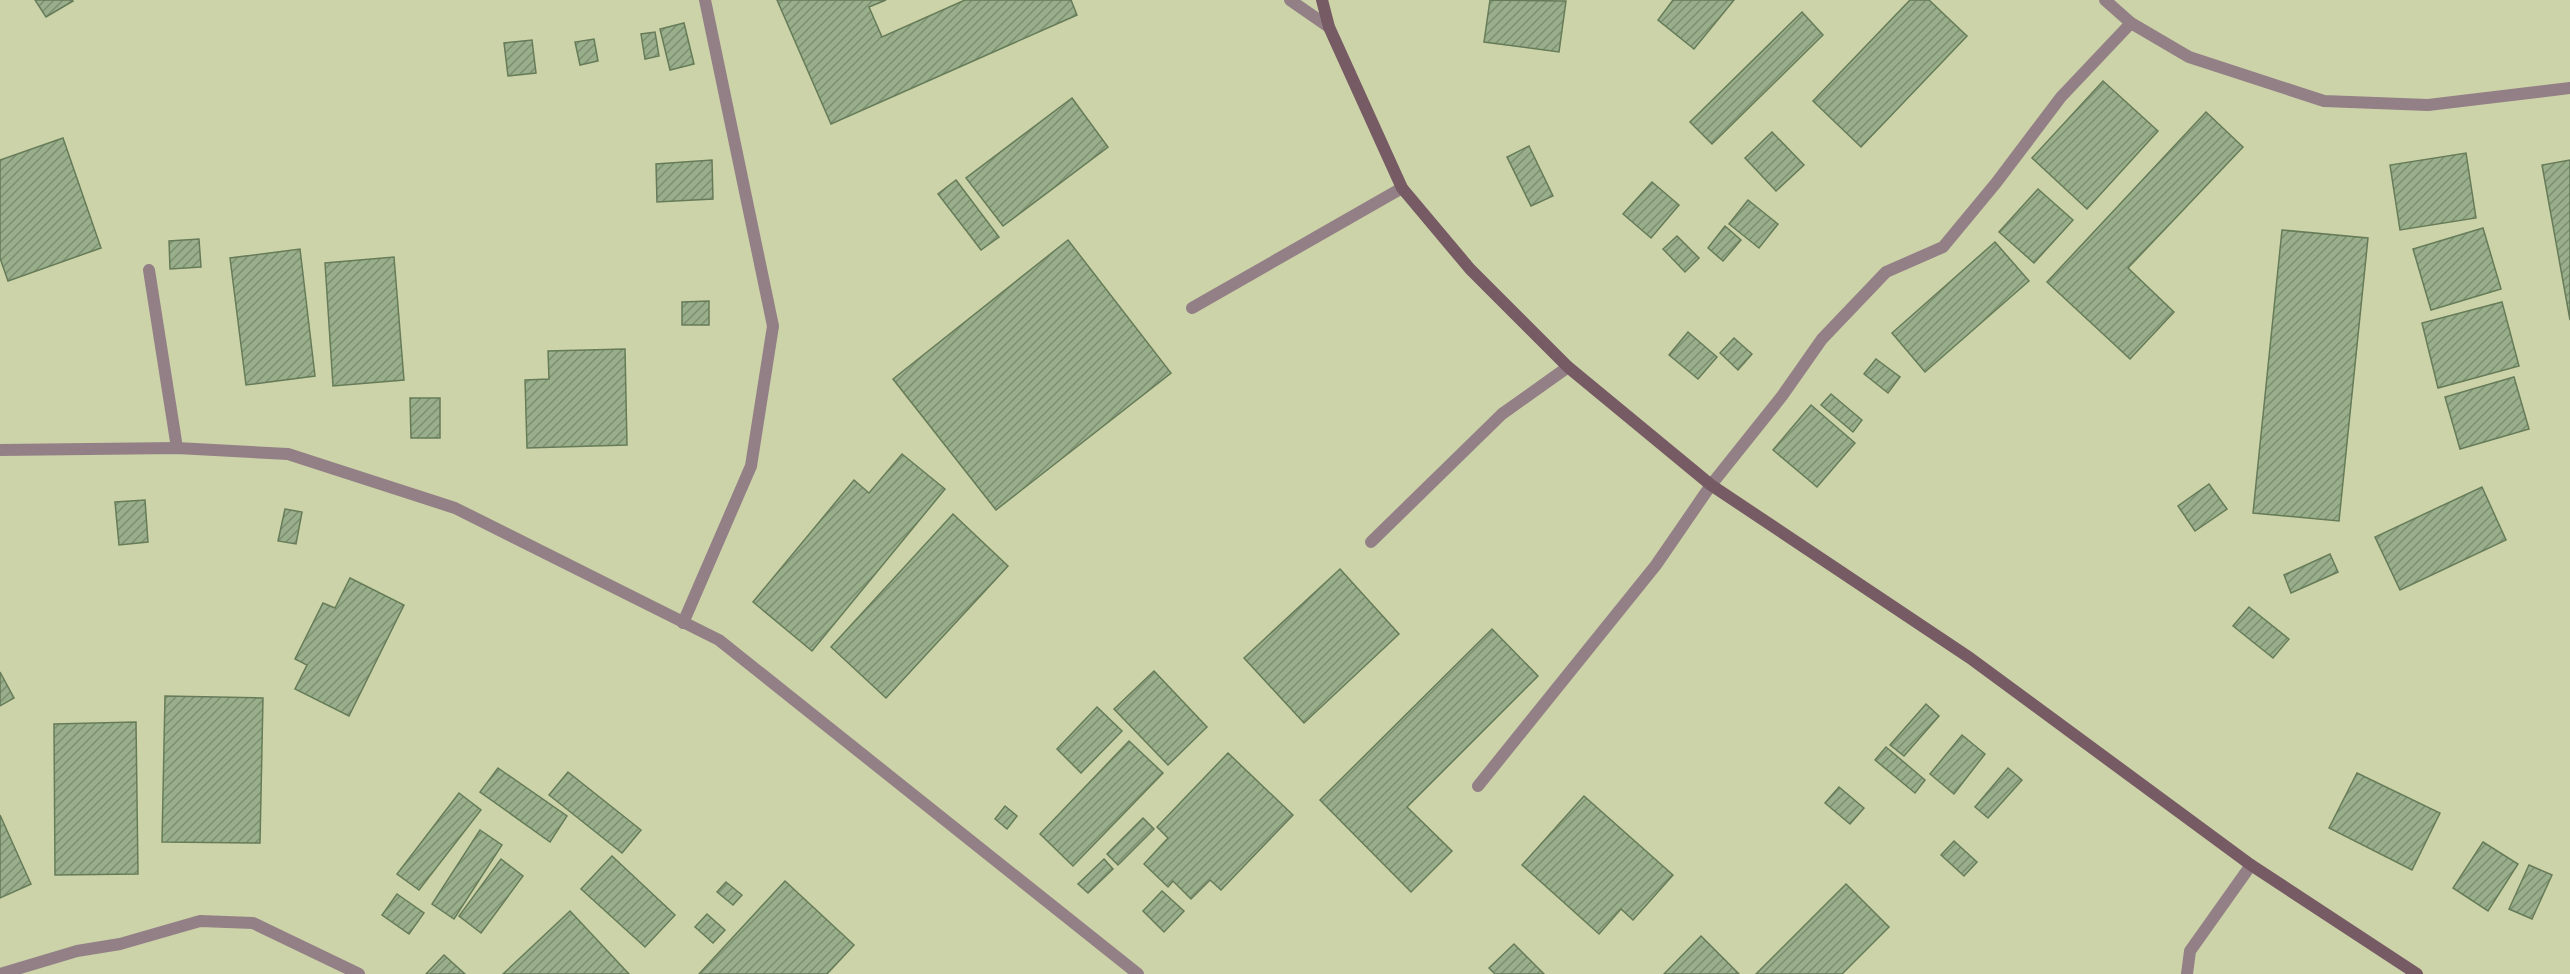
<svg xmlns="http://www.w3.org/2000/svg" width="2570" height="974" viewBox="0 0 2570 974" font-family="'IBM Plex Serif',serif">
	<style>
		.building { fill: url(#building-hatch); stroke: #667c59; stroke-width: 1.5 }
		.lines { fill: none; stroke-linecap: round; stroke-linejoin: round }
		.lane { stroke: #938087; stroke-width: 12 }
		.street { stroke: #938087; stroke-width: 12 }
		.secondary { stroke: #765b65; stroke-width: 12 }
	</style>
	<defs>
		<pattern id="building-hatch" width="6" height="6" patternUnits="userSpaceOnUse" patternTransform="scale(1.5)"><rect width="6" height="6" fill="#99af8b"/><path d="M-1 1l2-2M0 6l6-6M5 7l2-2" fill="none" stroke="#7d8f71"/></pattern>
	</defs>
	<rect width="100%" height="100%" fill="#cdd3a8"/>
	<g class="building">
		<path d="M 35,0 L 72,0 L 73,1 L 46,17 Z"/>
		<path d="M 777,0 L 886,0 L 869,7 L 882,37 L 965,0 L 1071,0 L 1077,15 L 831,124 Z"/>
		<path d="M 1490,0 L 1566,1 L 1559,52 L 1484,42 Z"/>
		<path d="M 1673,0 L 1734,0 L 1694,49 L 1658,20 Z"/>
		<path d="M 1910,0 L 1929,0 L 1967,36 L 1861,147 L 1813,101 Z"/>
		<path d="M 1802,12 L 1823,35 L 1712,144 L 1690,122 Z"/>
		<path d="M 684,23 L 694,64 L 670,70 L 660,29 Z"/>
		<path d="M 655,32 L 659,56 L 645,59 L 641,34 Z"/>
		<path d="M 594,39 L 598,61 L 580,65 L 575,42 Z"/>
		<path d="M 532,40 L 536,73 L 508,76 L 504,43 Z"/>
		<path d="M 2103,81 L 2158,131 L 2087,209 L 2032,158 Z"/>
		<path d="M 1072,98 L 1108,147 L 1003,226 L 966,178 Z"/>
		<path d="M 2206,112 L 2243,147 L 2128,268 L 2174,312 L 2130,359 L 2047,282 Z"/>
		<path d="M 1772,132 L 1804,165 L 1776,191 L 1745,158 Z"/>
		<path d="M 63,138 L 101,248 L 8,281 L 0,258 L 0,160 Z"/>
		<path d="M 1529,146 L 1553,196 L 1531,206 L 1507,157 Z"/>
		<path d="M 2466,153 L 2476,218 L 2400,230 L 2390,165 Z"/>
		<path d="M 712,160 L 713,199 L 657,202 L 656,164 Z"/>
		<path d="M 2570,160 L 2570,320 L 2542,165 Z"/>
		<path d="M 956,180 L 999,237 L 981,250 L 938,194 Z"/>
		<path d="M 1652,182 L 1679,205 L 1651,238 L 1623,214 Z"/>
		<path d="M 2038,189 L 2073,220 L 2034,263 L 1999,232 Z"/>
		<path d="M 1748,200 L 1778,224 L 1759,248 L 1729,224 Z"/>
		<path d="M 1725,226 L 1741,240 L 1723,261 L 1708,248 Z"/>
		<path d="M 2483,228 L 2501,289 L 2431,310 L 2413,249 Z"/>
		<path d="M 2282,230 L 2368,238 L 2339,521 L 2253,513 Z"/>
		<path d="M 1677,236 L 1699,258 L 1685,272 L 1663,249 Z"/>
		<path d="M 199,239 L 201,267 L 170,269 L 169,241 Z"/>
		<path d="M 1068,240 L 1171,373 L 996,510 L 893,379 Z"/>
		<path d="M 1995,242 L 2029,281 L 1925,372 L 1892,333 Z"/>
		<path d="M 300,249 L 315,376 L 246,385 L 230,258 Z"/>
		<path d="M 394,257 L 404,380 L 333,386 L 325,263 Z"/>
		<path d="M 709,301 L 709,325 L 682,325 L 682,302 Z"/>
		<path d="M 2502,302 L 2519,366 L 2438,388 L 2422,323 Z"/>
		<path d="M 1688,332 L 1717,357 L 1698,379 L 1669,355 Z"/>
		<path d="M 1734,338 L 1752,354 L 1738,370 L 1720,353 Z"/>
		<path d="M 625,349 L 627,445 L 527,448 L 525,380 L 549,379 L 548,351 Z"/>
		<path d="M 1876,359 L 1900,377 L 1888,393 L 1864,374 Z"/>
		<path d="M 2514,377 L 2529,429 L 2460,449 L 2445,397 Z"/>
		<path d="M 1831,394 L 1862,420 L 1853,432 L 1821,405 Z"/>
		<path d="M 410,398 L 440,398 L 440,438 L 411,438 Z"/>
		<path d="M 1811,405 L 1855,443 L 1817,487 L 1773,450 Z"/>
		<path d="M 902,454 L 945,489 L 812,651 L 753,602 L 854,480 L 869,493 Z"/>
		<path d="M 2209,484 L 2227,509 L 2195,531 L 2178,506 Z"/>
		<path d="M 2482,487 L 2506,540 L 2400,590 L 2375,537 Z"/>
		<path d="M 145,500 L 148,542 L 119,545 L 115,502 Z"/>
		<path d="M 285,509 L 302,512 L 296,544 L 278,541 Z"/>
		<path d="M 953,514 L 1008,566 L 886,698 L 831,647 Z"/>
		<path d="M 2330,554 L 2338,572 L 2291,593 L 2284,575 Z"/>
		<path d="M 1340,569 L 1399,634 L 1304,723 L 1244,658 Z"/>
		<path d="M 350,578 L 404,605 L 349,716 L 295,689 L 307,665 L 295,659 L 323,603 L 335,608 Z"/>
		<path d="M 2249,607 L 2289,639 L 2273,658 L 2233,626 Z"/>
		<path d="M 1492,629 L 1538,676 L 1407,807 L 1452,851 L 1411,892 L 1320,800 Z"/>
		<path d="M 1154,671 L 1207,727 L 1168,765 L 1114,709 Z"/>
		<path d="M 0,672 L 14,698 L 0,706 Z"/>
		<path d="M 165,696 L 263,698 L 260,843 L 162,842 Z"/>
		<path d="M 1926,704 L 1939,716 L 1904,756 L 1890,745 Z"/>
		<path d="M 1097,707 L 1122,731 L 1081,773 L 1057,749 Z"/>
		<path d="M 136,722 L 138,874 L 55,875 L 54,724 Z"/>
		<path d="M 1962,735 L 1985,754 L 1954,794 L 1930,774 Z"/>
		<path d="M 1129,741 L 1163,773 L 1073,866 L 1040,834 Z"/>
		<path d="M 1886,747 L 1925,780 L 1915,793 L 1875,760 Z"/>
		<path d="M 1228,753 L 1293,815 L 1221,890 L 1210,880 L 1191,899 L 1173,881 L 1168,887 L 1144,864 L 1168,838 L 1157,827 Z"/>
		<path d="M 498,768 L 567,816 L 550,842 L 480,792 Z"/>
		<path d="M 2008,768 L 2022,780 L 1988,818 L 1975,807 Z"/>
		<path d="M 568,772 L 641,830 L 622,853 L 549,795 Z"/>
		<path d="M 2357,773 L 2440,813 L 2412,870 L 2329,828 Z"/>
		<path d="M 1839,787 L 1864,808 L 1850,824 L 1825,803 Z"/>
		<path d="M 459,793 L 481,810 L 419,890 L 397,874 Z"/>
		<path d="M 1584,796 L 1673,875 L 1633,920 L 1621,909 L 1599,934 L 1522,865 Z"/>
		<path d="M 1005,806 L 1017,816 L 1007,829 L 995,819 Z"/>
		<path d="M 0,815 L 31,884 L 0,898 Z"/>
		<path d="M 1143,818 L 1154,829 L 1118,865 L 1107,854 Z"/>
		<path d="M 480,830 L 502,845 L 454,919 L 432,904 Z"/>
		<path d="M 1954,841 L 1977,862 L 1964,876 L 1941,855 Z"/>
		<path d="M 2483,842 L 2518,864 L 2488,911 L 2453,888 Z"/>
		<path d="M 612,856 L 675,915 L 645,947 L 581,889 Z"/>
		<path d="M 501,859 L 523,876 L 481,933 L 459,916 Z"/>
		<path d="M 1104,859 L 1113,869 L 1088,893 L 1078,884 Z"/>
		<path d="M 2529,865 L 2552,875 L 2532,919 L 2509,909 Z"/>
		<path d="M 785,881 L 854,945 L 827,974 L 699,974 Z"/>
		<path d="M 726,882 L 742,895 L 733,905 L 717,892 Z"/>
		<path d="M 1846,884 L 1889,927 L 1842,974 L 1756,974 Z"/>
		<path d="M 1162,891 L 1184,911 L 1164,932 L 1143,911 Z"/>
		<path d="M 397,894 L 424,913 L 409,934 L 382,915 Z"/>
		<path d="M 570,911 L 629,974 L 503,974 Z"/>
		<path d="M 707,914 L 725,930 L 713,943 L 695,927 Z"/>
		<path d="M 1701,936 L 1739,974 L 1664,974 Z"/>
		<path d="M 1514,944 L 1544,974 L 1495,974 L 1489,968 Z"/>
		<path d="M 444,955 L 465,974 L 426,974 Z"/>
	</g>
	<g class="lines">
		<g class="lane">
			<path d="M 1290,0 L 1329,27"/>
			<path d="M 149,270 L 177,448"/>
			<path d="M 1192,308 L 1402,188"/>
			<path d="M 1371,542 L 1502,414 L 1568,367"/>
			<path d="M 683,623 L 751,466 L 773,326 L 705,0"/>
			<path d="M 1478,786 L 1656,565 L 1711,485"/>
			<path d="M 2187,974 L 2190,951 L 2251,865"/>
		</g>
		<g class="street">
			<path d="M 2105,0 L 2131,23 L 2189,57 L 2324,101 L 2428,105 L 2570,88"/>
			<path d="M 0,450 L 177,448 L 288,454 L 455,508 L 719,640 L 1138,974"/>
			<path d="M 1711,485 L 1782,396 L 1822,339 L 1886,272 L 1943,247 L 1996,183 L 2061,97 L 2131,23"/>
			<path d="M 0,974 L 77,951 L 120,944 L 200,921 L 253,923 L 359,974"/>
		</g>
		<path class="secondary" d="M 1322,0 L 1329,27 L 1402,188 L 1470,269 L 1568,367 L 1711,485 L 1970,658 L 2251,865 L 2417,974"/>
	</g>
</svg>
